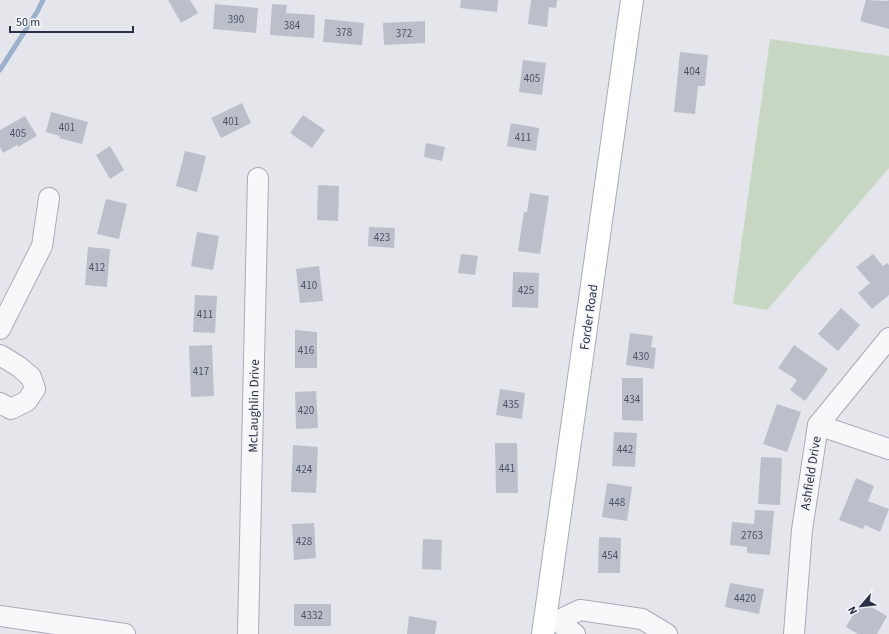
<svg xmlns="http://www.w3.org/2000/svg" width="889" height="634" viewBox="0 0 889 634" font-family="'Source Sans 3',sans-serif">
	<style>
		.green { fill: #c7d7c4 }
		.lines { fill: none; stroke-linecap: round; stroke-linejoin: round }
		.stream { stroke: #9db0ce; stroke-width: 5 }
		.building { fill: #babfca }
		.minor-casing { stroke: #a8acb7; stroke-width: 22 }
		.secondary-casing { stroke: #a8acb7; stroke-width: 24 }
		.minor { stroke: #f7f8fa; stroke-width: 20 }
		.secondary { stroke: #fff; stroke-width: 22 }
		.labels { text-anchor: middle; stroke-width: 3; stroke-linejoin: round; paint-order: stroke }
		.number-label { font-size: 11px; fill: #4e5467 }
		.street-label { font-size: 13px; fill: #2a3146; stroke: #f4f5f9 }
	</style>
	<rect width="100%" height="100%" fill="#e4e6ec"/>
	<path class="green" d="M 770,39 L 889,56 L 889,168 L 767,310 L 733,304 Z"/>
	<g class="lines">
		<path class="stream" d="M 0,70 L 37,12 L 43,0"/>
	</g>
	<g class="building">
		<path d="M 168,0 L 190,0 L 198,13 L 181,23 Z"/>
		<path d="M 461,0 L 498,0 L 497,12 L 460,8 Z"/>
		<path d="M 531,0 L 557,0 L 556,8 L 549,7 L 547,27 L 528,24 Z"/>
		<path d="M 866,0 L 887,1 L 889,0 L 889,29 L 860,21 Z"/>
		<path d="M 215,4 L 258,8 L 256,33 L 213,29 Z"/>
		<path d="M 272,4 L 287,5 L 286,13 L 315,15 L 314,38 L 270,35 Z"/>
		<path d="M 325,19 L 364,23 L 362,45 L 323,42 Z"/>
		<path d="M 425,21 L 425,43 L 384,45 L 383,23 Z"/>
		<path d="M 680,52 L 708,55 L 705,86 L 698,86 L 695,114 L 674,112 Z"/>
		<path d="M 523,60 L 546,63 L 542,95 L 519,92 Z"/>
		<path d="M 242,103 L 251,123 L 221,138 L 211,118 Z"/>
		<path d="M 51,112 L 88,122 L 82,144 L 59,138 L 60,136 L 46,132 Z"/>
		<path d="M 303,115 L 325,130 L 312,148 L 290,133 Z"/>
		<path d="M 25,116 L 37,136 L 18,147 L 17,145 L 3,153 L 0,147 L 0,130 Z"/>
		<path d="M 511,123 L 539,128 L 536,151 L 507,146 Z"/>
		<path d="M 426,143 L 445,147 L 442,161 L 424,157 Z"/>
		<path d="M 110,146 L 124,170 L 110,179 L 96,155 Z"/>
		<path d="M 185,151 L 206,156 L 197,192 L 176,186 Z"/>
		<path d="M 318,185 L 339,186 L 338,221 L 317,220 Z"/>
		<path d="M 530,193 L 549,196 L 540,254 L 518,251 L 524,212 L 527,212 Z"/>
		<path d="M 106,199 L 127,204 L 119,239 L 97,234 Z"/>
		<path d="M 369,227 L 395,228 L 394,248 L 368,246 Z"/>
		<path d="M 197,232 L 219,236 L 213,270 L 191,266 Z"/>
		<path d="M 88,247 L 110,249 L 107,287 L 85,285 Z"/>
		<path d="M 461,254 L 478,256 L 475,275 L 458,273 Z"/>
		<path d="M 873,254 L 883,266 L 887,263 L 889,265 L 889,295 L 872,309 L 858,293 L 870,283 L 856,267 Z"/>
		<path d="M 319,266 L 323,301 L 300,303 L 296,269 Z"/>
		<path d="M 513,272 L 539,273 L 538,308 L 512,307 Z"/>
		<path d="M 195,295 L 217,296 L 215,333 L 193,332 Z"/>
		<path d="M 841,308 L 860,325 L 838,351 L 818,334 Z"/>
		<path d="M 295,330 L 317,332 L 317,368 L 295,368 Z"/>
		<path d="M 630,333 L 653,336 L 651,347 L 656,348 L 654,369 L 626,365 Z"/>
		<path d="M 212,345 L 214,396 L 191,397 L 189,346 Z"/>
		<path d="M 794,345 L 828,369 L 805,401 L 790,390 L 797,380 L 778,368 Z"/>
		<path d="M 622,378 L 643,378 L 643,421 L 622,420 Z"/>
		<path d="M 500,389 L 525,393 L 522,419 L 496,415 Z"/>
		<path d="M 316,391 L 318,428 L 296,429 L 295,392 Z"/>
		<path d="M 777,404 L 801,412 L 787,452 L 763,444 Z"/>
		<path d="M 614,432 L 637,433 L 635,467 L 612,466 Z"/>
		<path d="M 495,443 L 517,443 L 518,493 L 496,493 Z"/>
		<path d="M 293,445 L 318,447 L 316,493 L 291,492 Z"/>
		<path d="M 761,457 L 782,458 L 780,505 L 758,504 Z"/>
		<path d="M 856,478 L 874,486 L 868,501 L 889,509 L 880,532 L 865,525 L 863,529 L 839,520 Z"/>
		<path d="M 607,483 L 632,487 L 627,521 L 602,517 Z"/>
		<path d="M 755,510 L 774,511 L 770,555 L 747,553 L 747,547 L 730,545 L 732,522 L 754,524 Z"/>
		<path d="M 314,523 L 316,558 L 294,560 L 292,524 Z"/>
		<path d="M 599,537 L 621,538 L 620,573 L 598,573 Z"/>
		<path d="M 423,539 L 442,540 L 441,570 L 422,569 Z"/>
		<path d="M 730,583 L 764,589 L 759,614 L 725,607 Z"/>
		<path d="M 861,601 L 887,616 L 877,634 L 858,634 L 846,627 Z"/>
		<rect x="294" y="604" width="37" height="22"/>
		<path d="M 409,616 L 437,621 L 435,634 L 407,634 Z"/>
	</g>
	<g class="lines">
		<defs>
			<g id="minor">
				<path d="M 0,329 L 42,246 L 49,198"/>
				<path d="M 0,355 L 18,366 L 31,377 L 35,389 L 27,401 L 11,409 L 0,403"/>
				<path d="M 818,425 L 889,449"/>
				<path d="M 0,616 L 125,634"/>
				<path d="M 545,620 L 557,621 L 580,610 L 642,619 L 667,634"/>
				<path d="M 557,621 L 575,634"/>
				<path d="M 248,634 L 258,178"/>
				<path d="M 794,634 L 802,530 L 818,425 L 889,338"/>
			</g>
			<path id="secondary" d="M 543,634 L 632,0"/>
		</defs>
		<use href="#minor" class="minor-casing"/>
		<use href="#secondary" class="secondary-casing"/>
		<use href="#minor" class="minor"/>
		<use href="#secondary" class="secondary"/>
	</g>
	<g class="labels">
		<g class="number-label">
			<text x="236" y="23">390</text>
			<text x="292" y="29">384</text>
			<text x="344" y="36">378</text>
			<text x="404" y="37">372</text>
			<text x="692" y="75">404</text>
			<text x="532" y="82">405</text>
			<text x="231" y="125">401</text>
			<text x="67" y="131">401</text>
			<text x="18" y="137">405</text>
			<text x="523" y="141">411</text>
			<text x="382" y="241">423</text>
			<text x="97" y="271">412</text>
			<text x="309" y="289">410</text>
			<text x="526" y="294">425</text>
			<text x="205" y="318">411</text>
			<text x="306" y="354">416</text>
			<text x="641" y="360">430</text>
			<text x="201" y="375">417</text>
			<text x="632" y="403">434</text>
			<text x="511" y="408">435</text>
			<text x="306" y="414">420</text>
			<text x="625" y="453">442</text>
			<text x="507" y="472">441</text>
			<text x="304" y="473">424</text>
			<text x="617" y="506">448</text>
			<text x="752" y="539">2763</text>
			<text x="304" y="545">428</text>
			<text x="610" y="559">454</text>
			<text x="745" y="602">4420</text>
			<text x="312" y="619">4332</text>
		</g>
		<g class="street-label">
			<text transform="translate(588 317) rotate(-82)" y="5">Forder Road</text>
			<text transform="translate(253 406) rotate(-89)" y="5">McLaughlin Drive</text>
			<text transform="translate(810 473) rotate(-81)" y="5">Ashfield Drive</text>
		</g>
	</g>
	<g transform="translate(861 606) rotate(242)" stroke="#f4f5f9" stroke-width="3" paint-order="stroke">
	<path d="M0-3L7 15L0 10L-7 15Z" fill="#2a3146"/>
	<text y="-6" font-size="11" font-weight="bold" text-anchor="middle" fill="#2a3146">N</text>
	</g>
	<path d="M10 26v6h123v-6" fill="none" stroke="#2a3146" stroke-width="2"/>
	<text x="16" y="26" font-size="12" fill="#2a3146" stroke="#f4f5f9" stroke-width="3" paint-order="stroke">50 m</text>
</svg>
